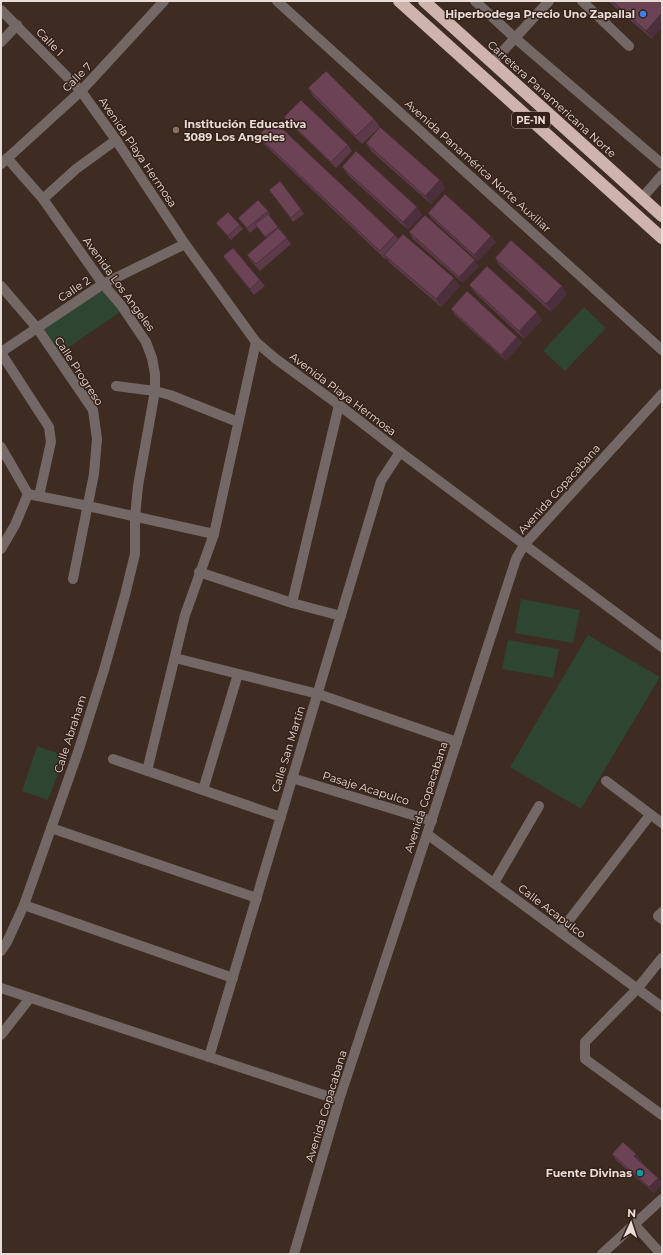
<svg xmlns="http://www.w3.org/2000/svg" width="663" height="1255" viewBox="0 0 663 1255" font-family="Montserrat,sans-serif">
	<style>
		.green { fill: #2e4531 }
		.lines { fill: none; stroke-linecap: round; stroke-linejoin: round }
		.minor { stroke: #736865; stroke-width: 10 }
		.highway { stroke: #ceb4ac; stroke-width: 12 }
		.wall { fill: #5d3a49 }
		.shaded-wall { fill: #4c2f3c }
		.building { fill: #6c4355; stroke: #4c2f3c }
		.shop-dot { fill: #3f7fe0; stroke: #342119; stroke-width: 1.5 }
		.education-dot { fill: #8d6e63; stroke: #342119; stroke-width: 1.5 }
		.culture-dot { fill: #0f9aa8; stroke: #342119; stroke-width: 1.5 }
		.labels { text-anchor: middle; stroke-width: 3; stroke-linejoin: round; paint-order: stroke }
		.shield { fill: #342119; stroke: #b3a49e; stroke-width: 1 }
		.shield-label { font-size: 10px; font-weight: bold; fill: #e9dcd7 }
		.poi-label { font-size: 11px; font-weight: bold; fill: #e9dcd7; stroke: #342119; text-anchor: end }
		.street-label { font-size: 11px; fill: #e9dcd7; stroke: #342119 }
	</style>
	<rect width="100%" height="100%" fill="#3e2b22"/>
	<g class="green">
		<path d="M 100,291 L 108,292 L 122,311 L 60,353 L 44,329 Z"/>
		<path d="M 584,307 L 606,328 L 565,371 L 543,351 Z"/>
		<path d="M 521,599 L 580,610 L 573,643 L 515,633 Z"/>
		<path d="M 588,635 L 660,677 L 581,809 L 510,767 Z"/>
		<path d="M 508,640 L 559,649 L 553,678 L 502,669 Z"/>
		<path d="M 37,746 L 65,756 L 48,800 L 22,791 Z"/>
	</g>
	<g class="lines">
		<g class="minor">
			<path d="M 277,1 L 662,350"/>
			<path d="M 475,1 L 515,38 L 662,164"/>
			<path d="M 582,1 L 629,46"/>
			<path d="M 1,10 L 81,91 L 116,140 L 185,244 L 256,342 L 276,359 L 339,405 L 400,452 L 662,647"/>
			<path d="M 1,42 L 17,25"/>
			<path d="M 492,63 L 549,1"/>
			<path d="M 1,164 L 81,91 L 164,1"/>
			<path d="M 642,198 L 662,175"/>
			<path d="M 43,199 L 76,169 L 116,140"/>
			<path d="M 1,286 L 37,328 L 93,410 L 97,439 L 94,474 L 73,579"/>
			<path d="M 1,352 L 103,284 L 185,244"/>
			<path d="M 1,353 L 49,427 L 51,442 L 39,496"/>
			<path d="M 116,386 L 155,391 L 170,395 L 238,422"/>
			<path d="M 1,447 L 28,494 L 88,506 L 214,534"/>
			<path d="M 1,549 L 15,525 L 28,494"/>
			<path d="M 199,572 L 292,603 L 341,616"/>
			<path d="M 292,603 L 339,405"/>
			<path d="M 175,658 L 318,694 L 457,742"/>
			<path d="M 113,759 L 281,817"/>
			<path d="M 147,771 L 185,615 L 214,534 L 256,342"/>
			<path d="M 292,778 L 432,821"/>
			<path d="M 606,781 L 662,823"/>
			<path d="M 203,790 L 238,674"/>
			<path d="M 51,828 L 257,898"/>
			<path d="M 427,834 L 662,1007"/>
			<path d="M 494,883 L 539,806"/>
			<path d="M 24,905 L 233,978"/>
			<path d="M 662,912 L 658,916 L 662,919"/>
			<path d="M 560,932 L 650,815"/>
			<path d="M 1,951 L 7,942 L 24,905 L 78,752 L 104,670 L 125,595 L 135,554 L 135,517 L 138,486 L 155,391 L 155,374 L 152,358 L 146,342 L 121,305 L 103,284 L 43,199 L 7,158"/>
			<path d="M 662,958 L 637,989 L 585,1042 L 585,1059 L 662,1115"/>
			<path d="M 1,988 L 339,1100"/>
			<path d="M 1,1035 L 30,998"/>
			<path d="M 209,1057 L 381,481 L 400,452"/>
			<path d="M 634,1224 L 661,1254"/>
			<path d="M 294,1254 L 339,1100 L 427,834 L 516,559 L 524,545 L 662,394"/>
			<path d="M 602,1254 L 662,1199"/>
		</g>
		<g class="highway">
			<path d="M 399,1 L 662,238"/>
			<path d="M 424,1 L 662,216"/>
		</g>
	</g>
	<g class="wall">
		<path d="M 608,1 L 662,1 L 652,39 Z"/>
		<path d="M 308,88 L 374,119 L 380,127 L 362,144 L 314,97 Z"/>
		<path d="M 284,117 L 348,145 L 352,151 L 336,168 L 289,123 Z"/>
		<path d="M 258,136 L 395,235 L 398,239 L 460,286 L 441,307 L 390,263 L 386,258 L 385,259 L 264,144 Z"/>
		<path d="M 366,143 L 440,180 L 445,188 L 431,204 L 371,151 Z"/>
		<path d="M 342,167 L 417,207 L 422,215 L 408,230 L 348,175 Z"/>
		<path d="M 272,194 L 301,209 L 304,214 L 293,222 Z"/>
		<path d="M 268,211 L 270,215 L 270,216 L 291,244 L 260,271 L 251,261 L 247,255 L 266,238 L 257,227 L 250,233 L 238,218 Z"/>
		<path d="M 428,213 L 496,242 L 478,261 L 432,219 Z"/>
		<path d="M 216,223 L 240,225 L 243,229 L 231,240 L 219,227 Z"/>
		<path d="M 409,232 L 479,266 L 463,283 L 413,239 Z"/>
		<path d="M 223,256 L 260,280 L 265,286 L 254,295 L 227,262 Z"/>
		<path d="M 495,258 L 562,286 L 567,294 L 551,312 L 500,266 Z"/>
		<path d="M 469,285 L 542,320 L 524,339 L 475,293 Z"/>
		<path d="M 451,309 L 517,337 L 522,343 L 506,361 L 455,315 Z"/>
		<path d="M 612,1154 L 641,1160 L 640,1161 L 662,1183 L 662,1184 L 654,1193 L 616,1160 Z"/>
	</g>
	<g class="shaded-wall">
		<path d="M 662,13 L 662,27 L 652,39 L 646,31 Z"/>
		<path d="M 440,180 L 445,188 L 431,204 L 425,196 Z"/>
		<path d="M 417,207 L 422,215 L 408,230 L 403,222 Z"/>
		<path d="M 491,236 L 496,242 L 478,261 L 474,255 Z"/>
		<path d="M 475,260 L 479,266 L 463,283 L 459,277 Z"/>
		<path d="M 454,278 L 460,286 L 441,307 L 436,299 Z"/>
		<path d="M 562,286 L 567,294 L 551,312 L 546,304 Z"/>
		<path d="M 537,312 L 542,320 L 524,339 L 519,331 Z"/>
		<path d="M 517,337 L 522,343 L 506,361 L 501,355 Z"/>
		<path d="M 636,1154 L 641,1160 L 638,1162 L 634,1156 Z"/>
		<path d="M 658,1178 L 662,1183 L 662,1184 L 654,1193 L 649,1187 Z"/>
	</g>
	<g class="building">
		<path d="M 612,1 L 662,1 L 662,13 L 646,31 Z"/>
		<path d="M 326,71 L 374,119 L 356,136 L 308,88 Z"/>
		<path d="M 301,100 L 348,145 L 331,162 L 284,117 Z"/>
		<path d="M 273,120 L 395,235 L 380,251 L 258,136 Z"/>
		<path d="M 380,127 L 440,180 L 425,196 L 366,143 Z"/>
		<path d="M 356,151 L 417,207 L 403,222 L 342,167 Z"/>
		<path d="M 280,181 L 301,209 L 291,218 L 269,190 Z"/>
		<path d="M 445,194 L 491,236 L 474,255 L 428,213 Z"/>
		<path d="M 258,200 L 268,211 L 247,228 L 238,218 Z"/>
		<path d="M 228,212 L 240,225 L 228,236 L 216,223 Z"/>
		<path d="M 268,214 L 278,227 L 265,237 L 255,224 Z"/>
		<path d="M 425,215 L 475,260 L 459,277 L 409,232 Z"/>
		<path d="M 278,228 L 287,238 L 256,264 L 247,255 Z"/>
		<path d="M 403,234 L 454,278 L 436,299 L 384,255 Z"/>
		<path d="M 511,240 L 562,286 L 546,304 L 495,258 Z"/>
		<path d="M 233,248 L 260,280 L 250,289 L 223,256 Z"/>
		<path d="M 487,266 L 537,312 L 519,331 L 469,285 Z"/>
		<path d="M 467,291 L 517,337 L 501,355 L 451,309 Z"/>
		<path d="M 623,1142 L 636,1154 L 634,1156 L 658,1178 L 649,1187 L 612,1154 Z"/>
	</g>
	<circle class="shop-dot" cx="643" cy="14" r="4"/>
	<circle class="education-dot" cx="176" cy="130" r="4"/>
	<circle class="culture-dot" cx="640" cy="1173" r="4"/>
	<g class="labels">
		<rect class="shield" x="512" y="112" width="38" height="16" rx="3"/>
		<g class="shield-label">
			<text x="531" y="124">PE-1N</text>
		</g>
		<g class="poi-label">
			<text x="635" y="18">Hiperbodega Precio Uno Zapallal</text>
			<text x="184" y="128" text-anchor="start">Institución Educativa<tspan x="184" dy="13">3089 Los Angeles</tspan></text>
			<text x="632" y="1177">Fuente Divinas</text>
		</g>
		<g class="street-label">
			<text transform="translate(50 42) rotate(46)" y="4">Calle 1</text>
			<text transform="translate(77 77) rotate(-45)" y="4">Calle 7</text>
			<text transform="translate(552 99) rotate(42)" y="4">Carretera Panamericana Norte</text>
			<text transform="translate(138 152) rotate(56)" y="4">Avenida Playa Hermosa</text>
			<text transform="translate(478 166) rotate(42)" y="4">Avenida Panamérica Norte Auxiliar</text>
			<text transform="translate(119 284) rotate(54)" y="4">Avenida Los Angeles</text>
			<text transform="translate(74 289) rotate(-34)" y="4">Calle 2</text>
			<text transform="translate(79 371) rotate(57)" y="4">Calle Progreso</text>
			<text transform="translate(343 394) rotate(37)" y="4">Avenida Playa Hermosa</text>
			<text transform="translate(559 489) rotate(-48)" y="4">Avenida Copacabana</text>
			<text transform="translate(70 734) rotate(-72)" y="4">Calle Abraham</text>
			<text transform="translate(288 749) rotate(-73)" y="4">Calle San Martín</text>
			<text transform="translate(366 788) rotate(17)" y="4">Pasaje Acapulco</text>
			<text transform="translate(426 797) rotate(-72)" y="4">Avenida Copacabana</text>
			<text transform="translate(552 911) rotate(37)" y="4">Calle Acapulco</text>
			<text transform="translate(326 1106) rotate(-73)" y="4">Avenida Copacabana</text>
		</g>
	</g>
	<rect width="663" height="1255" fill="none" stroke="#e9dcd7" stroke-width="4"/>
	<g transform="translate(631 1223) rotate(3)" stroke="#342119" stroke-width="3" paint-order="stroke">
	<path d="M0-3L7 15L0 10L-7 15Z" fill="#e9dcd7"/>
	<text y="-6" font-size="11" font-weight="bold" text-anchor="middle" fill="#e9dcd7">N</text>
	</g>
</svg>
